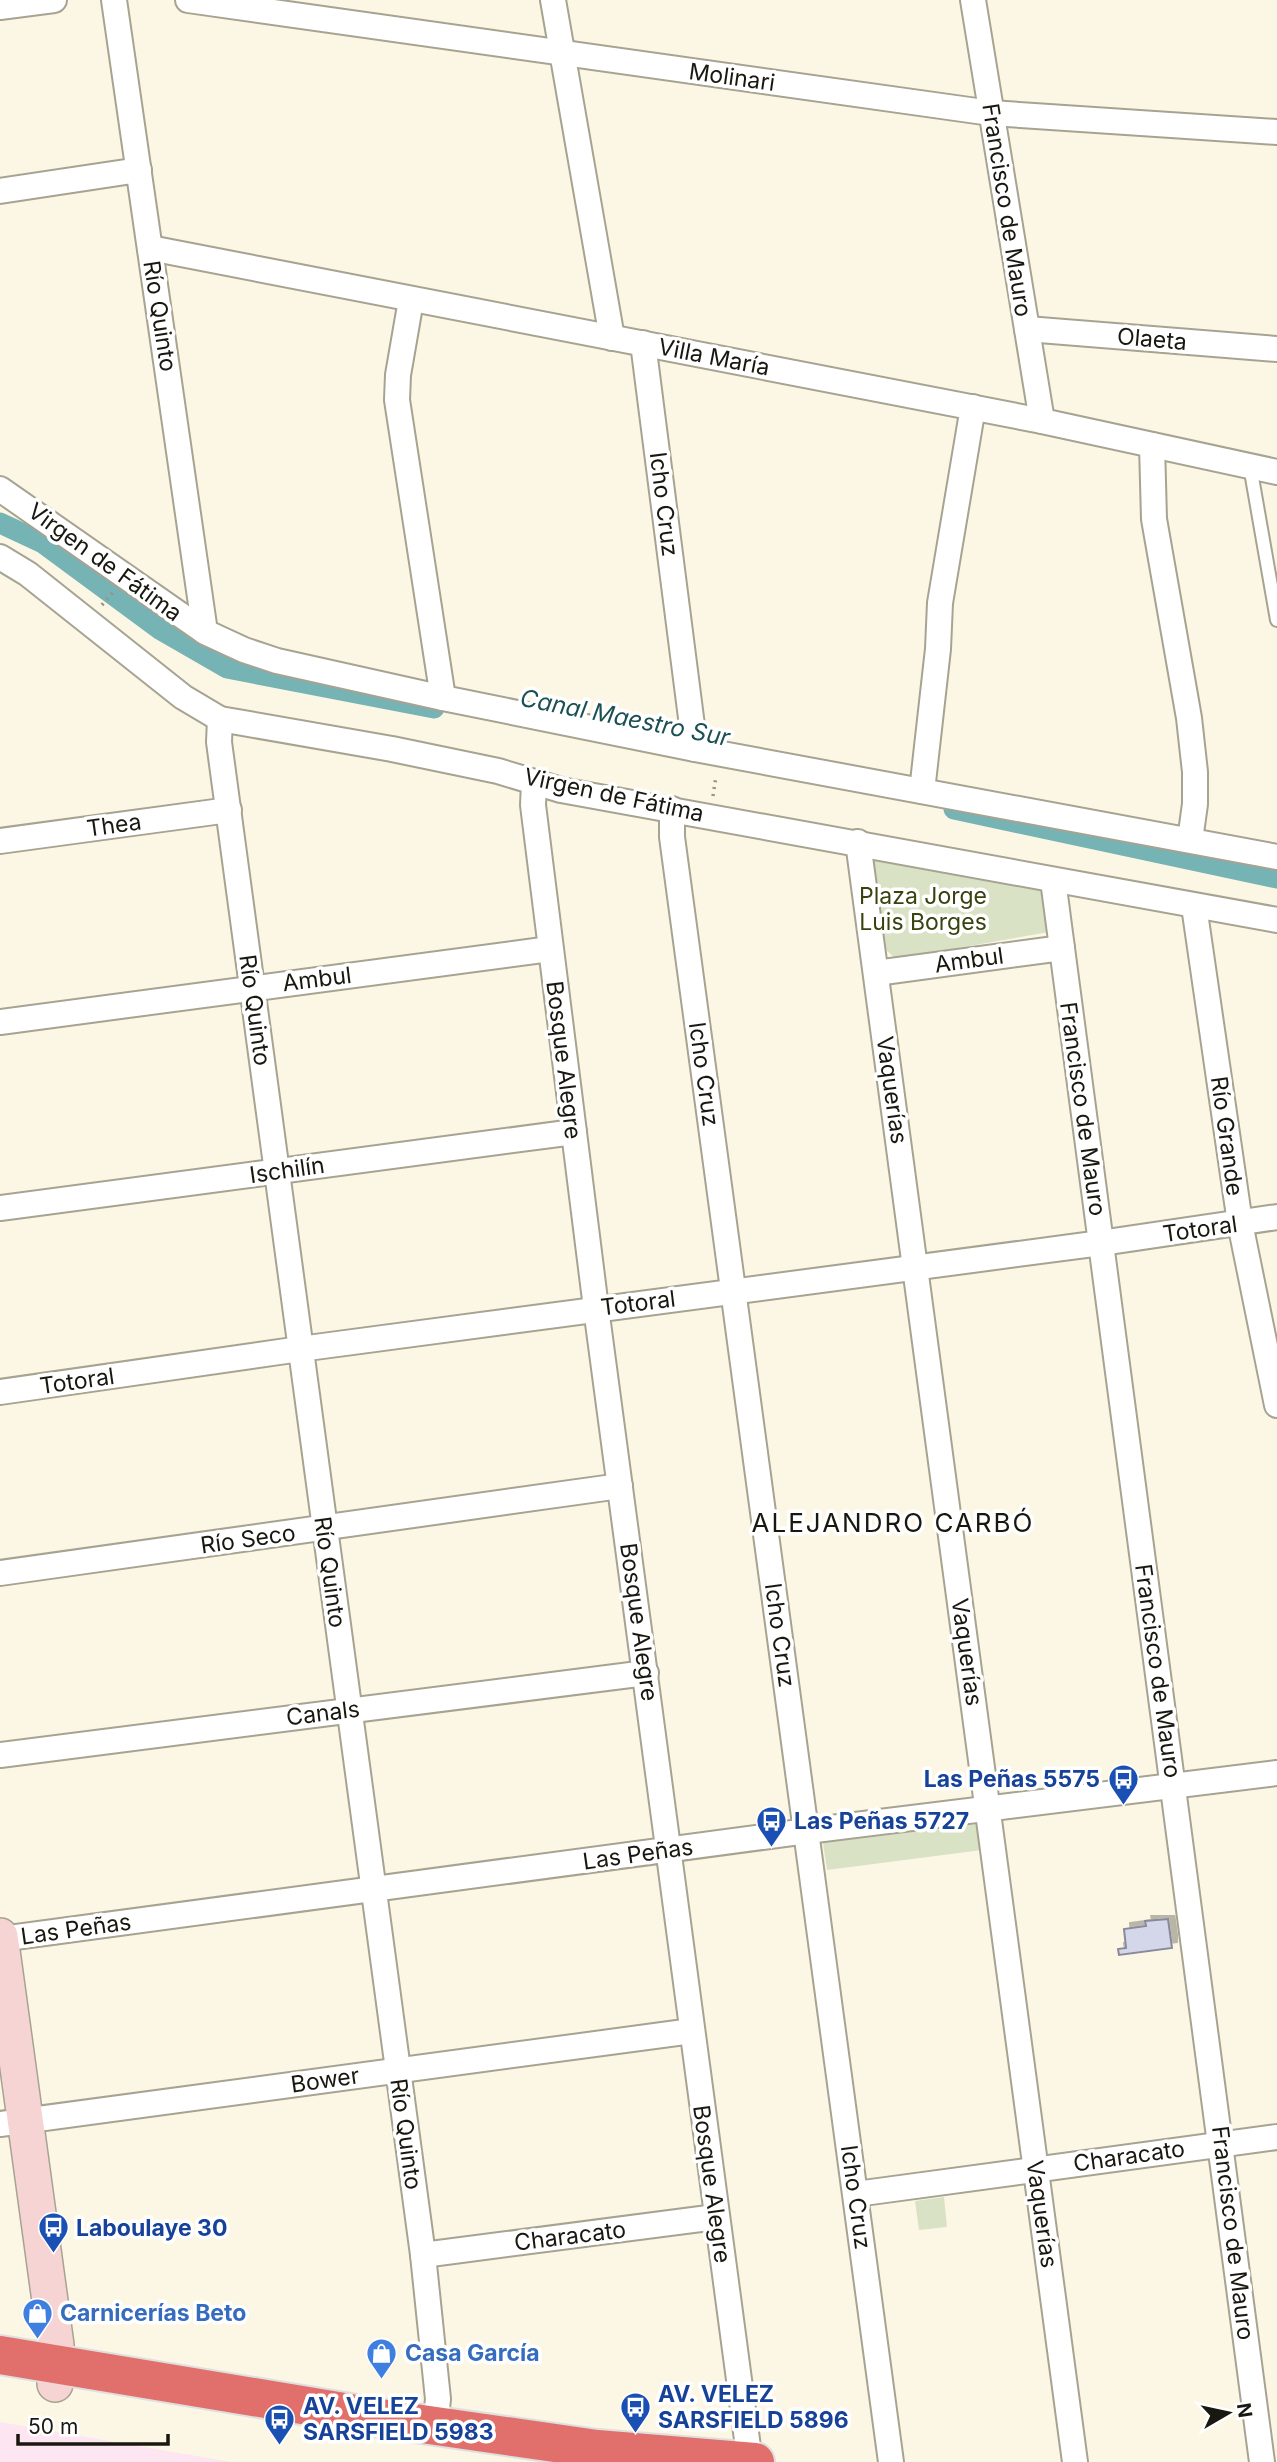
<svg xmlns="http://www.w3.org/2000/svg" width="1277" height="2462" viewBox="0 0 1277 2462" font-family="Inter,sans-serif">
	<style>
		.industrial { fill: #fde5f1 }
		.green { fill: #dae2c6 }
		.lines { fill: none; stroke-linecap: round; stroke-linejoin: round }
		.canal { stroke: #76b3b5; stroke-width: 21 }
		.building { fill: #d4d6e9; stroke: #888a9b; stroke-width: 2; filter: url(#shadow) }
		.lane-casing { stroke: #a7a392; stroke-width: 16 }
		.street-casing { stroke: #a7a392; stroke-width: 28 }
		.secondary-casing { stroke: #a7a392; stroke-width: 38 }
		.highway-casing { stroke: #dfdfde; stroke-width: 42 }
		.path { stroke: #979486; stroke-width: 3.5; stroke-dasharray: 2 5; stroke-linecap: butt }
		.lane { stroke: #fff; stroke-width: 12 }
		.street { stroke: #fff; stroke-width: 24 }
		.secondary { stroke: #f6d4d3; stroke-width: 35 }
		.highway { stroke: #e16f6b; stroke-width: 38 }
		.labels { text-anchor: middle; stroke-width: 7; stroke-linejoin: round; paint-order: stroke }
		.street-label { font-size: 23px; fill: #181710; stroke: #fff }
		.park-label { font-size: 23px; fill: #39430f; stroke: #fff }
		.transit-label { font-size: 23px; font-weight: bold; fill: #164399; stroke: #fff; text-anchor: start }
		.shop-label { font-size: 23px; font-weight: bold; fill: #366cbe; stroke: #fff; text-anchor: start }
		.water-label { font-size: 24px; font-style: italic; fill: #1a5053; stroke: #fff }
		.quarter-label { font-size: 26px; letter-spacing: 2px; fill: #181710; stroke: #fff }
	</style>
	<defs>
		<filter id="shadow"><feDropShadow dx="6" dy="-6" stdDeviation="0" flood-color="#0004"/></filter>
	</defs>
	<rect width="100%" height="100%" fill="#fcf7e4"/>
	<path class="industrial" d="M 0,2422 L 231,2462 L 0,2462 Z"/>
	<g class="green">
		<path d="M 878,855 L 1043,889 L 1049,932 L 896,959 L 884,948 L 871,860 Z"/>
		<path d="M 979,1824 L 982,1850 L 827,1870 L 823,1843 Z"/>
		<path d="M 944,2197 L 947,2227 L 919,2230 L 915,2201 Z"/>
	</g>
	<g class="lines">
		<g class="canal">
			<path d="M 0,523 L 43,543 L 161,630 L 227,668 L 434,708"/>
			<path d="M 954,809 L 1277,878"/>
		</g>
	</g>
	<path class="building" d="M 1168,1919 L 1172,1948 L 1119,1955 L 1118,1949 L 1126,1948 L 1124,1929 L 1146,1926 L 1145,1921 Z"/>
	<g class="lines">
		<defs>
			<path id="lane" d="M 1250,466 L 1277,620"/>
			<g id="street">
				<path d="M 114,0 L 205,632"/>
				<path d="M 188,0 L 991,113 L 1277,132"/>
				<path d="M 553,0 L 612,338"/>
				<path d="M 973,0 L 1042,421"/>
				<path d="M 0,7 L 54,0"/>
				<path d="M 0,191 L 139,170"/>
				<path d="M 150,248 L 1042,421 L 1277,472"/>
				<path d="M 411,300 L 398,375 L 397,400 L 443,698"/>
				<path d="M 1027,329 L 1277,349"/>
				<path d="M 643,343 L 695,749"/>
				<path d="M 1152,445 L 1154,519 L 1189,718 L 1195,772 L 1195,804 L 1190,840"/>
				<path d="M 0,489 L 205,632 L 244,650 L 277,661 L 443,698 L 695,749 L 1277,857"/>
				<path d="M 0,557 L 28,574 L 183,697 L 220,719 L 392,749 L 498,771 L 561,790 L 1277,920"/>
				<path d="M 220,719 L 219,742 L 423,2255 L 438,2399 L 435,2426"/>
				<path d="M 534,782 L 533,805 L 596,1308 L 750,2462"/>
				<path d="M 922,791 L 938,649 L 940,603 L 973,407"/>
				<path d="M 672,809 L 672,837 L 891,2462"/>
				<path d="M 0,841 L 229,810"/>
				<path d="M 858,842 L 1075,2462"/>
				<path d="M 1053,880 L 1262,2462"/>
				<path d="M 1194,906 L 1240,1223 L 1277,1405"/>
				<path d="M 876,973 L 1062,948"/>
				<path d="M 0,1022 L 550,949"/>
				<path d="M 0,1208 L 574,1132"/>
				<path d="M 0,1392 L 300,1349 L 1101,1243 L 1277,1217"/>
				<path d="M 0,1573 L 620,1486"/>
				<path d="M 0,1755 L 646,1673"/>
				<path d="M 0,1939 L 807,1831 L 1277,1773"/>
				<path d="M 0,2124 L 692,2031"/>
				<path d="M 856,2194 L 1277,2137"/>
				<path d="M 423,2255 L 716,2217"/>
			</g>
			<path id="secondary" d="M 0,1936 L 56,2345 L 55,2384"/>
			<path id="highway" d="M 0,2355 L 380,2418 L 597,2449 L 755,2462"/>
		</defs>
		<use href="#lane" class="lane-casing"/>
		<use href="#street" class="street-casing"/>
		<use href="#secondary" class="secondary-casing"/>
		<use href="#highway" class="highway-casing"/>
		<g class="path">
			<path d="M 102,605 L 113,592"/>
			<path d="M 713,796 L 716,776"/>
		</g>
		<use href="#lane" class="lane"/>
		<use href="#street" class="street"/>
		<use href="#secondary" class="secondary"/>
		<use href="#highway" class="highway"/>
	</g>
	<defs>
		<symbol id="bus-pin" viewBox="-11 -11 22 30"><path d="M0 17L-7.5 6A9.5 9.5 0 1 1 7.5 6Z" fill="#1a4fb4" stroke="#fff"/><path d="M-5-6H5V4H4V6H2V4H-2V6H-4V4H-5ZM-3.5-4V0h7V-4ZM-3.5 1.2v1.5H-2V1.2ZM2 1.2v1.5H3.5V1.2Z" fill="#fff"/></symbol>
		<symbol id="shop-pin" viewBox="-11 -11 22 30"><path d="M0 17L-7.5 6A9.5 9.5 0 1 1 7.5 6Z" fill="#3f7fe0" stroke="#fff"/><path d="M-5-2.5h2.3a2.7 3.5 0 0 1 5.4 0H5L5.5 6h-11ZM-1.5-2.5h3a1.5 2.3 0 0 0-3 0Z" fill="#fff"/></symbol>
	</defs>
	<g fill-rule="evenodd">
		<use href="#bus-pin" x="1106" y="1762" width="35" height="47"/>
		<use href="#bus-pin" x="754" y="1804" width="35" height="47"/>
		<use href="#bus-pin" x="36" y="2210" width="35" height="47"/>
		<use href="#shop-pin" x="20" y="2296" width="35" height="47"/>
		<use href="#shop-pin" x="364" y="2336" width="35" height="47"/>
		<use href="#bus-pin" x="618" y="2390" width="35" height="47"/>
		<use href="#bus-pin" x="262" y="2402" width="35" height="47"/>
	</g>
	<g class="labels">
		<g class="street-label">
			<text transform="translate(732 77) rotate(8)" y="8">Molinari</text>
			<text transform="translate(1007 210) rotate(81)" y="8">Francisco de Mauro</text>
			<text transform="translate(160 316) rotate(81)" y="8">Río Quinto</text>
			<text transform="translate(1152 339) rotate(5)" y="8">Olaeta</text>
			<text transform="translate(714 357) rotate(11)" y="8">Villa María</text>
			<text transform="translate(664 504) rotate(83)" y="8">Icho Cruz</text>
			<text transform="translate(105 562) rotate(36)" y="8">Virgen de Fátima</text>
			<text transform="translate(614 795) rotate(12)" y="8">Virgen de Fátima</text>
			<text transform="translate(114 825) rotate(-8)" y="8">Thea</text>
			<text transform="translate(969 960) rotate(-8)" y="8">Ambul</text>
			<text transform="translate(317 979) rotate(-7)" y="8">Ambul</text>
			<text transform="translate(255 1010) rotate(82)" y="8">Río Quinto</text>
			<text transform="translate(564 1060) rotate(83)" y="8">Bosque Alegre</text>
			<text transform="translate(704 1074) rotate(82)" y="8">Icho Cruz</text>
			<text transform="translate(892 1090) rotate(82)" y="8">Vaquerías</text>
			<text transform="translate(1083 1109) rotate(82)" y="8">Francisco de Mauro</text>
			<text transform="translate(1227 1136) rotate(82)" y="8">Río Grande</text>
			<text transform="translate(287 1170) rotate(-8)" y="8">Ischilín</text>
			<text transform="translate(1200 1229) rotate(-8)" y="8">Totoral</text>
			<text transform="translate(638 1303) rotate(-7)" y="8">Totoral</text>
			<text transform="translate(77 1381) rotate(-8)" y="8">Totoral</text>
			<text transform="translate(248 1539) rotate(-8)" y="8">Río Seco</text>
			<text transform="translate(330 1572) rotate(82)" y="8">Río Quinto</text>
			<text transform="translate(639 1622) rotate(82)" y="8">Bosque Alegre</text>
			<text transform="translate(780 1635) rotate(82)" y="8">Icho Cruz</text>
			<text transform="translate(967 1652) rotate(82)" y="8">Vaquerías</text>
			<text transform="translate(1158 1671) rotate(82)" y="8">Francisco de Mauro</text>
			<text transform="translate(323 1713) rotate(-7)" y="8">Canals</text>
			<text transform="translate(638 1854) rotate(-8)" y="8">Las Peñas</text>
			<text transform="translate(76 1929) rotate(-8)" y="8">Las Peñas</text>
			<text transform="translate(325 2080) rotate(-8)" y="8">Bower</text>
			<text transform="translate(406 2134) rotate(82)" y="8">Río Quinto</text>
			<text transform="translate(1129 2156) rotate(-8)" y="8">Characato</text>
			<text transform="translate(712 2184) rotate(82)" y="8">Bosque Alegre</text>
			<text transform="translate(856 2197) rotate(82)" y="8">Icho Cruz</text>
			<text transform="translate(1042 2214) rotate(82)" y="8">Vaquerías</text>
			<text transform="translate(1233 2233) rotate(83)" y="8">Francisco de Mauro</text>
			<text transform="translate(570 2236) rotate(-7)" y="8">Characato</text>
		</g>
		<g class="park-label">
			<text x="923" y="904">Plaza Jorge<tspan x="923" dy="26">Luis Borges</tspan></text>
		</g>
		<g class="transit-label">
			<text x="1100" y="1787" text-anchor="end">Las Peñas 5575</text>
			<text x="794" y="1829">Las Peñas 5727</text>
			<text x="76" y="2236">Laboulaye 30</text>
			<text x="658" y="2402">AV. VELEZ<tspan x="658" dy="26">SARSFIELD 5896</tspan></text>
			<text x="303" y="2414">AV. VELEZ<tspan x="303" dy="26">SARSFIELD 5983</tspan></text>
		</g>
		<g class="shop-label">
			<text x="60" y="2321">Carnicerías Beto</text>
			<text x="405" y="2361">Casa García</text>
		</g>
		<g class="water-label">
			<text transform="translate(625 718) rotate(11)" y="8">Canal Maestro Sur</text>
		</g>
		<g class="quarter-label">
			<text x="893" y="1532">ALEJANDRO CARBÓ</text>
		</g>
	</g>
	<g transform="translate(1228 2413) rotate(81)" stroke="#ffffff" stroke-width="5" paint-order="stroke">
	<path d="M0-5L12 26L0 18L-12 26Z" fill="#181710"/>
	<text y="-10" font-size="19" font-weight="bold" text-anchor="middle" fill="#181710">N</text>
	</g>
	<path d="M18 2434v10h150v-10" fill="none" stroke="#181710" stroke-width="3.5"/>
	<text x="28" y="2434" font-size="21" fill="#181710" stroke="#ffffff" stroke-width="5" paint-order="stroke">50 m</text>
</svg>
